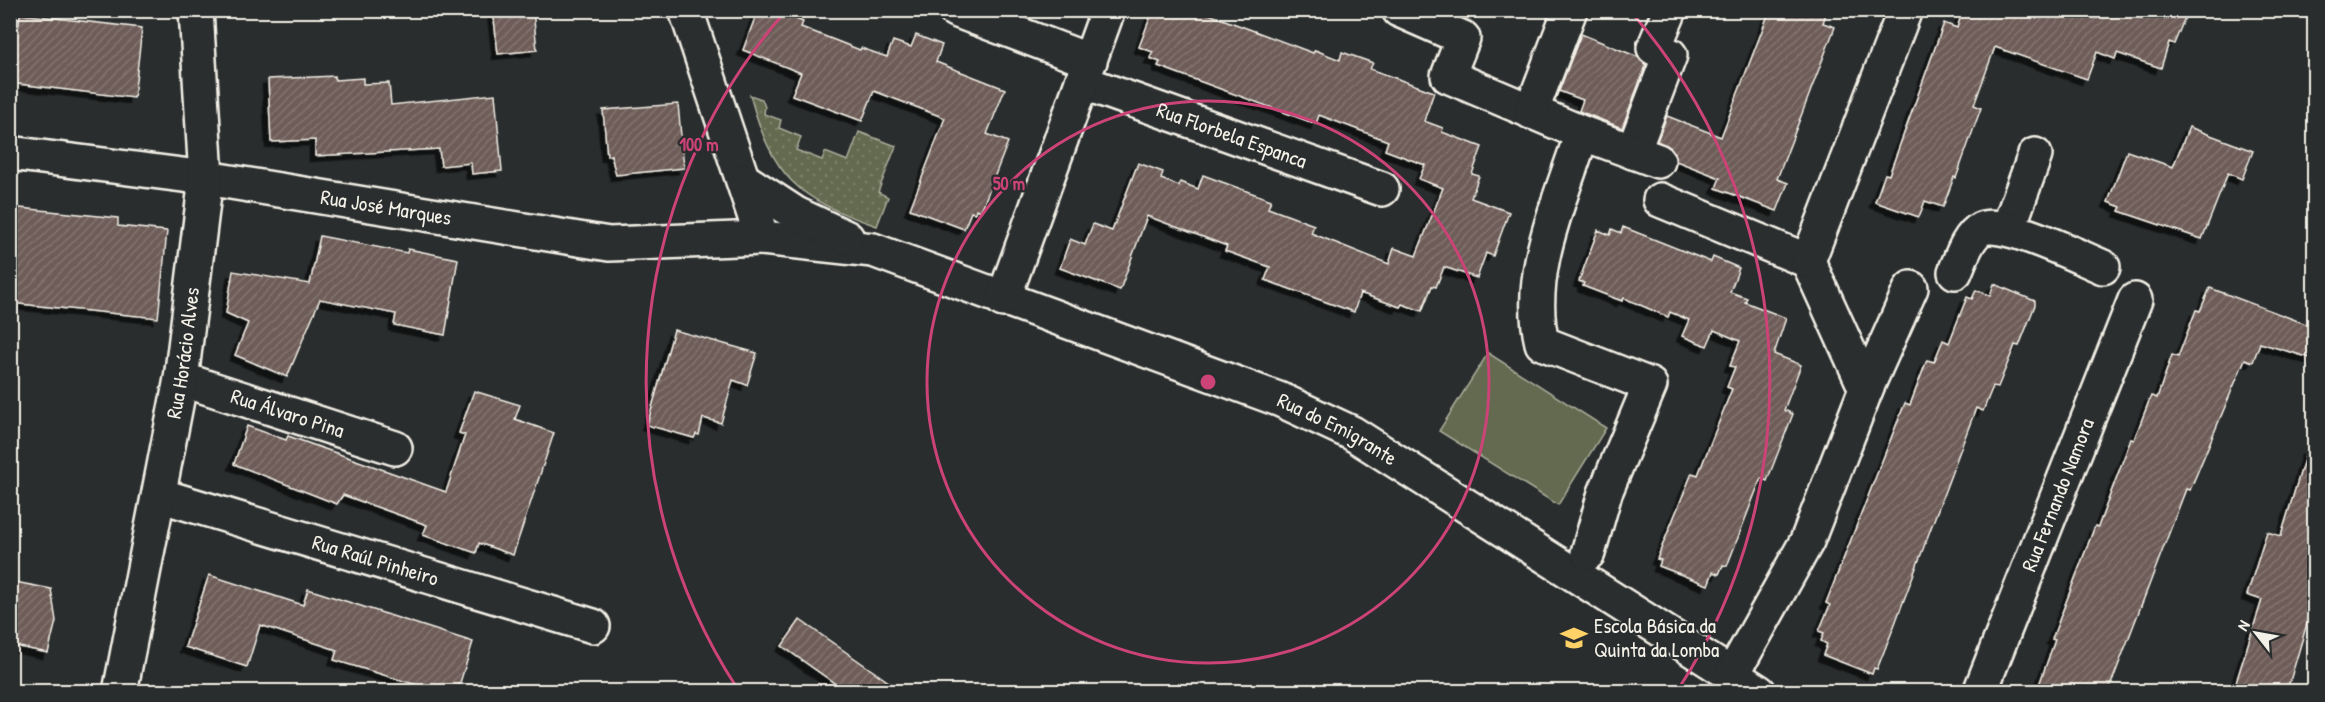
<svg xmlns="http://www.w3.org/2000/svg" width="2325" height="702" viewBox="0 0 2325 702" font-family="'Patrick Hand',sans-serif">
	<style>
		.grass { fill: url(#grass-dots); stroke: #acae9c; stroke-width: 1.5 }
		.garden { fill: #646a4f; stroke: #acae9c; stroke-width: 1.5 }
		.building { fill: url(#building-hatch); stroke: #f4f1e8; stroke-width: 1.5; filter: url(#shadow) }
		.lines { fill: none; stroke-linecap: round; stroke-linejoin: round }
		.minor-casing { stroke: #f4f1e8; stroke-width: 38 }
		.minor { stroke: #2a2d2e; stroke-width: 33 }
		.ring { fill: none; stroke: #cc4377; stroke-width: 3 }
		.labels { text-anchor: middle; stroke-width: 4.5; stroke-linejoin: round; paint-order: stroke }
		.street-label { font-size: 21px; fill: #f4f1e8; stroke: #2a2d2e }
		.poi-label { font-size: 21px; fill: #f4f1e8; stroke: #2a2d2e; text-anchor: start }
		.centre { fill: #cc4377; stroke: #2a2d2e; stroke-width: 3 }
		.ring-label { font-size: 18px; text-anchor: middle; font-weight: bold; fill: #cc4377; stroke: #2a2d2e; stroke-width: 4.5; stroke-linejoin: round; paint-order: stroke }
	</style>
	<defs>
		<pattern id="grass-dots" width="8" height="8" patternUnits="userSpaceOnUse" patternTransform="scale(1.5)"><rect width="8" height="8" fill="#646a4f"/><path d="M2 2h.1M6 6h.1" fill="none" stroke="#7b8068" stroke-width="1.8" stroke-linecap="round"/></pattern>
		<pattern id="building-hatch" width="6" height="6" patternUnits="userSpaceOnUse" patternTransform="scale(1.5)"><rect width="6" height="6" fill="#6e5c58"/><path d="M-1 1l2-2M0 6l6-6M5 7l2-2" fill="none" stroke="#837470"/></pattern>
		<filter id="shadow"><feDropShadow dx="-5.5" dy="5.5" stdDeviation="0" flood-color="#0009"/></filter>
	</defs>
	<rect width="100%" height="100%" fill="#2a2d2e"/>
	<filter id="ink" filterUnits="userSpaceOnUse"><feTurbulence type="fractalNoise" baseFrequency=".0167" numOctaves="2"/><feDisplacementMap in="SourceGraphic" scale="12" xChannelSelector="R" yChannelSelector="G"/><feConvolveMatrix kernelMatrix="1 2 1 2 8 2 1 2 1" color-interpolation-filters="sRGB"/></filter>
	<g filter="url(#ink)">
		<path class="grass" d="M 750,95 L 762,99 L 765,107 L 764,114 L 781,120 L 779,128 L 801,137 L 796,150 L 822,160 L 825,152 L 848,161 L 859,132 L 896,146 L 878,192 L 888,197 L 877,226 C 797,199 773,178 750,95 Z"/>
		<path class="garden" d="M 1488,353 L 1606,428 L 1558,505 L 1439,431 Z"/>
		<g class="building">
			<path d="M 493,10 L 533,10 L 537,50 L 498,54 Z"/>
			<path d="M 758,10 L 775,10 L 803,22 L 801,27 L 860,50 L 861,48 L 887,57 L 893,41 L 911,47 L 916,35 L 942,45 L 936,62 L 1005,89 L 987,134 L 1008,142 L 981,211 L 976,209 L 975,213 L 971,212 L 964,229 L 910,209 L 945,118 L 874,91 L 862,121 L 792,95 L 801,73 L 743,50 Z"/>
			<path d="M 1153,10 L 1198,10 L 1313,53 L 1315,50 L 1340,60 L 1342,52 L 1373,63 L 1370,69 L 1434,92 L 1424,121 L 1443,128 L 1442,132 L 1482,147 L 1472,174 L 1479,176 L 1471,198 L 1509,212 L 1493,256 L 1486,253 L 1477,278 L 1444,267 L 1436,287 L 1432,286 L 1422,311 L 1402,304 L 1400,307 L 1360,293 L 1354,312 L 1265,280 L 1270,267 L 1225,251 L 1227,246 L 1147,216 L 1120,290 L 1060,268 L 1070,239 L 1085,245 L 1093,224 L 1112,231 L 1138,163 L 1163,172 L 1161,179 L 1179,186 L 1180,182 L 1198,189 L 1203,175 L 1271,200 L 1268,208 L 1314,225 L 1311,233 L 1389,264 L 1394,248 L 1416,256 L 1443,188 L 1419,179 L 1425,165 L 1385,150 L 1388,141 L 1319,115 L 1316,124 L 1158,66 L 1160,62 L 1150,58 L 1153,52 L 1139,47 Z"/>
			<path d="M 1770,10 L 1827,10 L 1823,23 L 1835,27 L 1777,179 L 1788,183 L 1777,211 L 1716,188 L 1720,178 L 1676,161 L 1672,149 L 1657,141 L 1667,116 L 1721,137 Z"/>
			<path d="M 1963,10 L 2188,10 L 2174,44 L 2169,42 L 2161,68 L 2117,53 L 2115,59 L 2097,52 L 2087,79 L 1995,47 L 1974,105 L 1981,108 L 1956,178 L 1954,177 L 1943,207 L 1925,201 L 1919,217 L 1875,202 L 1885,174 L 1889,175 L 1944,23 L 1957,28 Z"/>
			<path d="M 20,14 L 142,28 L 134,98 L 10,83 L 10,23 L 19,24 Z"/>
			<path d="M 1581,34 L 1638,57 L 1646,65 L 1622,128 L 1579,111 L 1583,100 L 1559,91 Z"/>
			<path d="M 335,76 L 335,80 L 363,78 L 363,84 L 389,83 L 391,105 L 495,94 L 502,171 L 472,174 L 471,163 L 441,166 L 439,149 L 315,156 L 315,140 L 271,142 L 268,79 Z"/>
			<path d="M 678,104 L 684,168 L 616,175 L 611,155 L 607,156 L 603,110 Z"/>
			<path d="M 2189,127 L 2253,151 L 2242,179 L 2228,173 L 2202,239 L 2119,211 L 2121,207 L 2108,202 L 2127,151 L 2173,167 Z"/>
			<path d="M 10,207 L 118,218 L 118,226 L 167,231 L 158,318 L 10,303 Z"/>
			<path d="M 1623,227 L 1711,262 L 1713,257 L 1739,268 L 1730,292 L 1747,298 L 1745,302 L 1786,318 L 1774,354 L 1801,365 L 1784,410 L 1793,414 L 1767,481 L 1761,478 L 1727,566 L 1723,565 L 1719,574 L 1713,572 L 1708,585 L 1659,566 L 1661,560 L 1657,559 L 1692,473 L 1698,475 L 1732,389 L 1727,387 L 1735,367 L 1730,366 L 1740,341 L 1714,330 L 1707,346 L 1682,336 L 1689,320 L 1670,312 L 1668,317 L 1624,298 L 1622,301 L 1583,286 L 1584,283 L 1579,281 L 1598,230 L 1610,235 L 1612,229 L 1621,233 Z"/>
			<path d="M 320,236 L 407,253 L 408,249 L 458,259 L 445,335 L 394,325 L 396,314 L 320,299 L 287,377 L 235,355 L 248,323 L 226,313 L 233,271 L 310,284 Z"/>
			<path d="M 1994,284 L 2035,301 L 2035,305 L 2019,346 L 2015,345 L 1998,387 L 1993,386 L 1983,411 L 1976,408 L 1893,629 L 1877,669 L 1874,668 L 1872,674 L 1823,655 L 1827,644 L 1821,641 L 1824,633 L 1819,631 L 1830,605 L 1826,603 L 1905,403 L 1910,405 L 1927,360 L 1934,362 L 1943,340 L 1949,343 L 1967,297 L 1972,299 L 1976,290 L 1990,296 Z"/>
			<path d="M 2210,288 L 2314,327 L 2314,359 L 2260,343 L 2253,362 L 2245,359 L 2190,490 L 2186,489 L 2108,692 L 2057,692 L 2039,685 L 2055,640 L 2052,639 L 2095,526 L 2098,527 L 2131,439 L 2134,440 L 2151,396 L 2157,398 L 2172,355 L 2178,357 L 2196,310 L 2200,311 Z"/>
			<path d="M 674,330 L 757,353 L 747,385 L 733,380 L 721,423 L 703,418 L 699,435 L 696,434 L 694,438 L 647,425 Z"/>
			<path d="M 474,391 L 520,405 L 515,419 L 554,433 L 513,555 L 479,543 L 476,553 L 423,535 L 427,525 L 343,495 L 337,504 L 234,464 L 247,426 L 286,440 L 288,436 L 446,492 L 465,435 L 459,433 Z"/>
			<path d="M 2307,450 L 2314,451 L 2314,600 L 2290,681 L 2285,692 L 2233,692 L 2262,600 L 2247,595 L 2267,532 L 2281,536 Z"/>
			<path d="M 209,575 L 303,605 L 308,589 L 473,642 L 457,692 L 440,692 L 334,660 L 337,650 L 260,625 L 247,667 L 185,647 Z"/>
			<path d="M 10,581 L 51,589 L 56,621 L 48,653 L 10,645 Z"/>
			<path d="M 800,620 L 903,692 L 847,692 L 782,646 Z"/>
		</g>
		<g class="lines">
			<defs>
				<g id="minor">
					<path id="s1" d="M 686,10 L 762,238 L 873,250 L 1281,400 L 1352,433 L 1759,692"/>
					<path d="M 955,10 L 1090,61"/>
					<path d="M 1399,10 L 1463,38 L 1448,76 L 1582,133"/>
					<path id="s2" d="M 1082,82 L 1382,189"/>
					<path d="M 1531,112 L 1570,10"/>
					<path d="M 1633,152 L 1670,55 L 1654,48 L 1670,10"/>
					<path id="s3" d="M 10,153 L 206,178 L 609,244 L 762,238"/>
					<path d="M 744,180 L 796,214 L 847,238"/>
					<path d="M 1660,200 L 1808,261 L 1866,389 L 1807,541 L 1732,675"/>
					<path d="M 2008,229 L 2035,155"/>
					<path d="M 1808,261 L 1905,10"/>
					<path d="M 1955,272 C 1961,258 1968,236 1981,229 C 2001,218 2081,258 2103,267"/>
					<path d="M 1003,300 L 1108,10"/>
					<path id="s4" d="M 181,379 L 395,448"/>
					<path d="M 1866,389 L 1911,288"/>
					<path id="s5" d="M 159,495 L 593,626"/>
					<path d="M 1588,553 L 1605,493 L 1650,385 L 1542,343 C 1525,273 1561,199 1582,133 L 1658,161"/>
					<path id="s6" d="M 120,692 L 181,379 L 206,178 L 196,10"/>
					<path id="s7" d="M 1980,692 L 2135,300"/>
				</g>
			</defs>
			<use href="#minor" class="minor-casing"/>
			<use href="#minor" class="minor"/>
		</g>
	</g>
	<g class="ring">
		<circle cx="1208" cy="382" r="281"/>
		<path d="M737 688A562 562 0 0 1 784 13M1632 13A562 562 0 0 1 1679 688"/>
	</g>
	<defs>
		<symbol id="school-bare" viewBox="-9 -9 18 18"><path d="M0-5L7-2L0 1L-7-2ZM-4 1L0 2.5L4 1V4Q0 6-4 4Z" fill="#ffd166" stroke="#2a2d2e" stroke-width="2.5" paint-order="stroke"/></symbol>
	</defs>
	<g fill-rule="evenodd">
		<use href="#school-bare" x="1555" y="619" width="38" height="38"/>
	</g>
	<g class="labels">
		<g class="street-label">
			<text dy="7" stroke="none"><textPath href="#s2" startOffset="159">Rua Florbela Espanca</textPath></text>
			<text dy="7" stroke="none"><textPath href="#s3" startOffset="380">Rua José Marques</textPath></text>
			<text dy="7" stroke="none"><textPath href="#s6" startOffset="345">Rua Horácio Alves</textPath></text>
			<text dy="7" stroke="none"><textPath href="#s4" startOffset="112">Rua Álvaro Pina</textPath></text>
			<text dy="7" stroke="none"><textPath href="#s1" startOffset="850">Rua do Emigrante</textPath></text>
			<text dy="7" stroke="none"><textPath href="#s7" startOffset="212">Rua Fernando Namora</textPath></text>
			<text dy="7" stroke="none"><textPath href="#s5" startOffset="226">Rua Raúl Pinheiro</textPath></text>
		</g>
		<g class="poi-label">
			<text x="1594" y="633">Escola Básica da<tspan x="1594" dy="24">Quinta da Lomba</tspan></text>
		</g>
	</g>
	<circle cx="1208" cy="382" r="9" class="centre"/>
	<g class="ring-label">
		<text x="699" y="151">100 m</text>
		<text x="1009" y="190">50 m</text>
	</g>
	<rect width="2325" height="702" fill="none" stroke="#2a2d2e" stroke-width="36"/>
	<rect x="18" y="18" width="2289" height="666" fill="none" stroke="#f4f1e8" stroke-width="2" filter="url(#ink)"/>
	<g transform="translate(2256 633) rotate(301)" stroke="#2a2d2e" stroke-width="4.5" paint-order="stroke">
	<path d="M0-4.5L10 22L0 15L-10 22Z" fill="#f4f1e8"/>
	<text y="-9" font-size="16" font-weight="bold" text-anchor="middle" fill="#f4f1e8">N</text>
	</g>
</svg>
